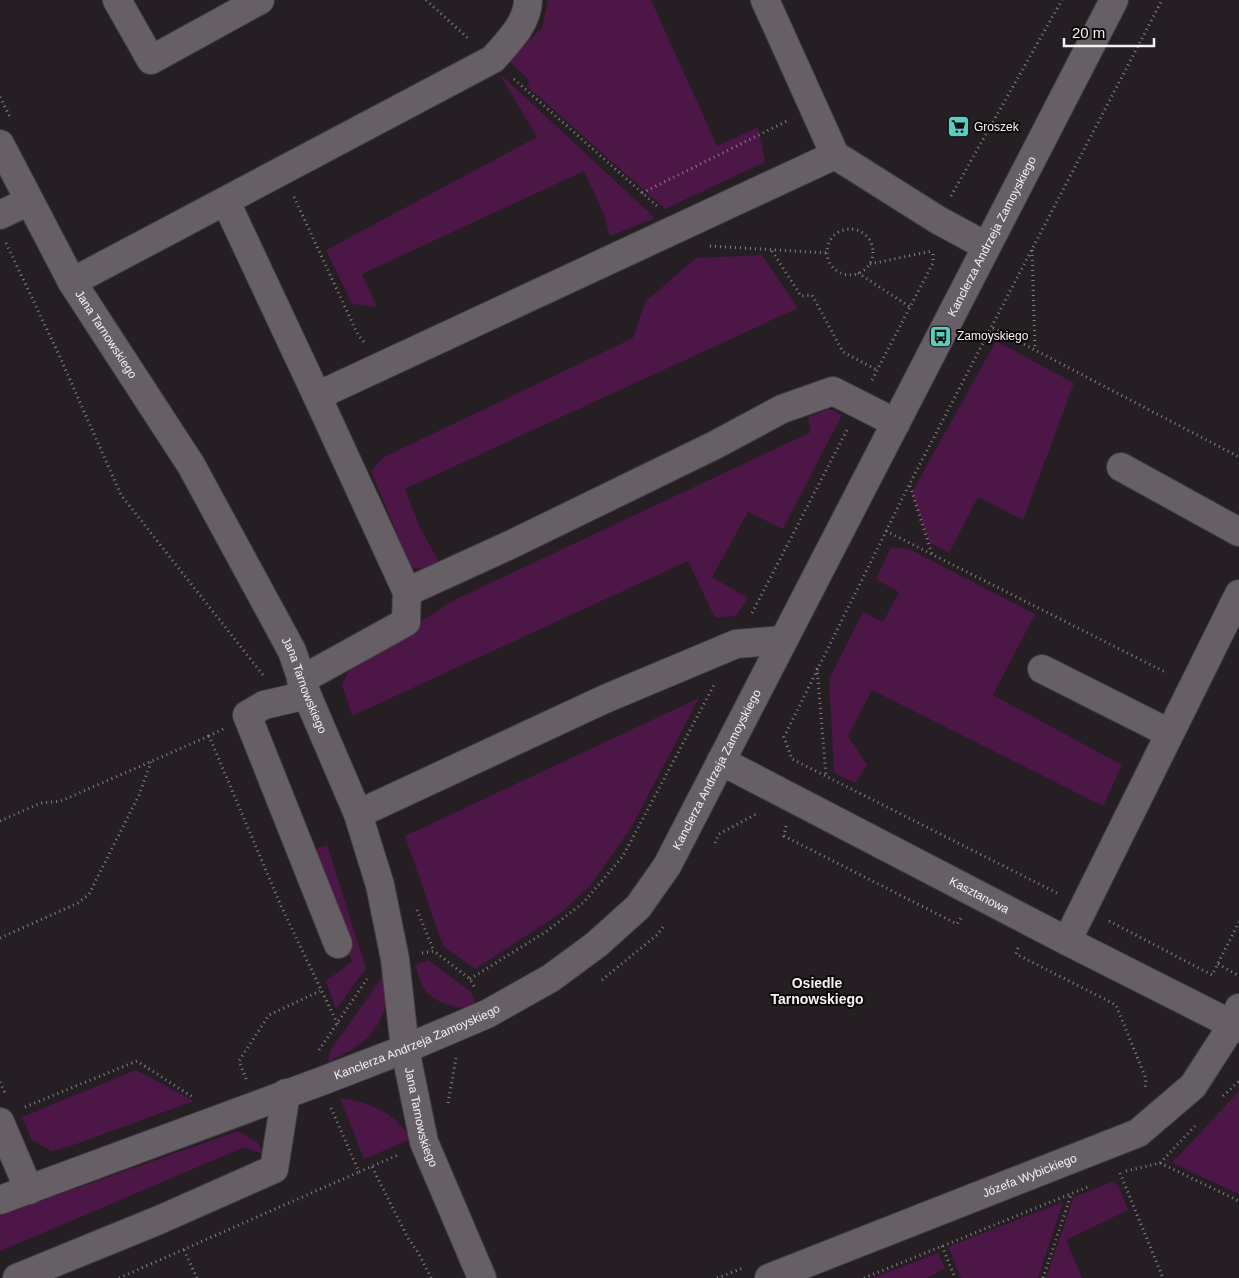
<svg xmlns="http://www.w3.org/2000/svg" width="1239" height="1278" viewBox="0 0 1239 1278" font-family="Arial,sans-serif">
	<style>
		.green { fill: #4c1646 }
		.lines { fill: none; stroke-linecap: round; stroke-linejoin: round }
		.minor-casing { stroke: #413c40; stroke-width: 30 }
		.path { stroke: #878286; stroke-width: 3; stroke-dasharray: 1 4; stroke-linecap: butt }
		.minor { stroke: #665f65; stroke-width: 28 }
		.labels { text-anchor: middle; stroke-width: 4; stroke-linejoin: round; paint-order: stroke }
		.poi-label { font-size: 12px; fill: #f5f1f4; stroke: #0d0a0c; text-anchor: start }
		.street-label { font-size: 12px; fill: #f5f1f4; stroke: #0d0a0c }
		.neighbourhood-label { font-size: 14px; font-weight: bold; fill: #f5f1f4; stroke: #0d0a0c }
	</style>
	<rect width="100%" height="100%" fill="#251f24"/>
	<g class="green">
		<path d="M 548,0 L 651,0 L 717,146 L 758,127 L 765,162 L 665,209 L 527,86 L 529,80 L 509,61 L 542,28 Z"/>
		<path d="M 499,73 L 655,218 L 610,236 L 603,212 L 584,171 L 362,274 L 377,307 L 352,304 L 326,250 L 537,137 Z"/>
		<path d="M 762,255 L 798,308 L 405,489 L 419,526 L 439,562 L 431,570 L 411,567 L 371,471 L 384,457 L 633,338 L 645,302 L 696,258 Z"/>
		<path d="M 996,341 L 1074,383 L 1023,520 L 978,497 L 949,553 L 930,543 L 912,492 Z"/>
		<path d="M 829,409 L 842,415 L 783,529 L 748,512 L 712,577 L 748,598 L 736,616 L 715,618 L 688,561 L 352,716 L 342,685 L 349,669 L 452,601 L 811,432 L 808,417 Z"/>
		<path d="M 891,547 L 909,549 L 1035,614 L 993,695 L 1122,765 L 1103,806 L 872,690 L 848,736 L 867,765 L 855,783 L 834,773 L 829,679 L 863,612 L 883,622 L 899,592 L 876,579 Z"/>
		<path d="M 699,698 L 632,826 L 591,885 L 561,913 L 475,969 L 443,946 L 405,836 Z"/>
		<path d="M 327,845 L 366,968 L 336,1009 L 326,981 L 352,962 L 309,851 Z"/>
		<path d="M 428,960 L 471,992 L 476,1006 C 461,1011 436,1004 425,990 C 420,984 418,972 415,965 Z"/>
		<path d="M 385,973 C 394,1020 368,1045 328,1062 L 330,1051 Z"/>
		<path d="M 136,1070 L 194,1101 L 68,1147 L 51,1151 L 32,1140 L 22,1117 Z"/>
		<path d="M 1239,1091 L 1239,1194 L 1172,1163 Z"/>
		<path d="M 340,1098 C 370,1103 394,1111 411,1139 L 364,1159 Z"/>
		<path d="M 238,1131 L 258,1143 L 264,1155 L 245,1147 L 0,1251 L 0,1215 Z"/>
		<path d="M 1112,1182 L 1118,1185 L 1128,1210 L 1066,1240 L 1082,1278 L 1046,1278 L 1074,1197 Z"/>
		<path d="M 1063,1202 L 1038,1278 L 961,1278 L 948,1247 Z"/>
		<path d="M 938,1253 L 945,1268 L 927,1278 L 873,1278 Z"/>
	</g>
	<g class="lines">
		<defs>
			<g id="minor">
				<path d="M 117,0 L 151,60 L 260,0"/>
				<path d="M 765,0 L 835,155 L 938,220 L 986,246"/>
				<path id="s1" d="M 0,144 L 72,282 L 191,465 L 292,651 L 307,695 L 358,814 L 380,885 L 395,959 L 405,1049 L 424,1142 L 482,1278"/>
				<path d="M 226,202 L 317,396"/>
				<path d="M 0,215 L 29,201"/>
				<path d="M 72,282 L 493,59 C 507,43 528,23 528,0"/>
				<path d="M 1121,467 L 1239,532"/>
				<path d="M 407,592 L 512,544 L 715,445 L 782,409 L 833,391 L 896,423"/>
				<path d="M 1042,669 L 1169,733"/>
				<path d="M 301,680 L 406,622 L 407,592 L 317,396 L 835,155"/>
				<path d="M 307,695 L 264,705 L 247,715 L 338,944"/>
				<path id="s2" d="M 721,761 L 1067,941 L 1239,1028"/>
				<path d="M 358,814 L 605,699 L 736,644 L 783,640"/>
				<path d="M 1067,941 L 1239,594"/>
				<path d="M 0,1122 L 29,1190"/>
				<path id="s3" d="M 0,1200 L 322,1081 L 405,1049 L 487,1014 L 551,978 L 597,944 L 638,907 L 667,866 L 1114,0"/>
				<path d="M 17,1278 L 159,1220 L 274,1169 L 286,1093"/>
				<path id="s4" d="M 769,1278 L 1138,1133 L 1193,1086 L 1233,1024 L 1239,1008"/>
			</g>
		</defs>
		<use href="#minor" class="minor-casing"/>
		<g class="path">
			<path d="M 426,0 L 470,40"/>
			<path d="M 514,79 L 657,206"/>
			<path d="M 0,97 L 10,117"/>
			<path d="M 642,193 L 787,121"/>
			<path d="M 951,196 L 1062,0"/>
			<path d="M 294,197 L 358,335 L 364,342"/>
			<circle cx="850" cy="252" r="23"/>
			<path d="M 6,243 L 59,355 L 121,495 L 263,675"/>
			<path d="M 710,246 L 827,253"/>
			<path d="M 1032,250 L 1035,349"/>
			<path d="M 772,251 L 801,296 L 812,295 L 843,352 L 877,370"/>
			<path d="M 870,264 L 932,251"/>
			<path d="M 858,273 L 910,307"/>
			<path d="M 993,328 L 1239,457"/>
			<path d="M 872,380 L 933,263 L 933,251"/>
			<path d="M 910,486 L 932,554"/>
			<path d="M 886,531 L 1167,673"/>
			<path d="M 752,613 L 847,430"/>
			<path d="M 817,668 L 826,776"/>
			<path d="M 223,729 L 209,736 L 281,906 L 338,1025"/>
			<path d="M 0,821 L 41,803 L 61,801 L 209,736"/>
			<path d="M 786,826 L 784,836 L 957,924 L 961,918"/>
			<path d="M 715,843 L 719,834 L 758,813"/>
			<path d="M 1057,893 L 792,759 L 784,737 L 909,485 L 1162,0"/>
			<path d="M 417,910 L 434,951"/>
			<path d="M 1109,921 L 1212,975 L 1239,922"/>
			<path d="M 0,938 L 78,903 L 89,894 L 139,795 L 151,762"/>
			<path d="M 1018,948 L 1016,954 L 1116,1005 L 1146,1079 L 1145,1089"/>
			<path d="M 422,953 L 434,951 L 470,979 L 475,988"/>
			<path d="M 1218,964 L 1239,976"/>
			<path d="M 470,979 L 547,931 L 584,902 L 623,856 L 714,685"/>
			<path d="M 602,980 L 658,934 L 663,927"/>
			<path d="M 319,1050 L 367,979"/>
			<path d="M 246,1079 L 239,1061 L 269,1015 L 320,991"/>
			<path d="M 0,1082 L 5,1093"/>
			<path d="M 1223,1096 L 1239,1081"/>
			<path d="M 448,1103 L 456,1058"/>
			<path d="M 25,1107 L 137,1061 L 194,1098"/>
			<path d="M 331,1108 L 359,1172 L 398,1155"/>
			<path d="M 1160,1163 L 1239,1201"/>
			<path d="M 372,1167 L 408,1238 L 419,1254 L 431,1278"/>
			<path d="M 1126,1171 L 1160,1163 L 1195,1126"/>
			<path d="M 1120,1173 L 1163,1278"/>
			<path d="M 942,1246 L 955,1278"/>
			<path d="M 184,1250 L 197,1278"/>
			<path d="M 119,1278 L 359,1172"/>
			<path d="M 717,1278 L 743,1268"/>
			<path d="M 864,1278 L 1090,1186"/>
			<path d="M 1043,1278 L 1071,1195"/>
		</g>
		<use href="#minor" class="minor"/>
	</g>
	<defs>
		<symbol id="supermarket-square" viewBox="-11 -11 22 22"><rect x="-9" y="-9" width="18" height="18" rx="4" fill="#5acebd" stroke="#0d0a0c"/><path d="M-6-5.5h2.5l.6 2H6L4.5 2H-2.5L-4.4-4H-6ZM-1.5 3.2a1.3 1.3 0 1 0 .1 0ZM3 3.2a1.3 1.3 0 1 0 .1 0Z" fill="#111"/></symbol>
		<symbol id="bus-square" viewBox="-11 -11 22 22"><rect x="-9" y="-9" width="18" height="18" rx="4" fill="#5acebd" stroke="#0d0a0c"/><path d="M-5-6H5V4H4V6H2V4H-2V6H-4V4H-5ZM-3.5-4V0h7V-4ZM-3.5 1.2v1.5H-2V1.2ZM2 1.2v1.5H3.5V1.2Z" fill="#111"/></symbol>
	</defs>
	<g fill-rule="evenodd">
		<use href="#supermarket-square" x="946" y="114" width="25" height="25"/>
		<use href="#bus-square" x="928" y="324" width="25" height="25"/>
	</g>
	<g class="labels">
		<g class="poi-label">
			<text x="974" y="131">Groszek</text>
			<text x="957" y="340">Zamoyskiego</text>
		</g>
		<g class="street-label">
			<text dy="4" stroke="none"><textPath href="#s3" startOffset="1466">Kanclerza Andrzeja Zamoyskiego</textPath></text>
			<text dy="4" stroke="none"><textPath href="#s1" startOffset="218">Jana Tarnowskiego</textPath></text>
			<text dy="4" stroke="none"><textPath href="#s1" startOffset="622">Jana Tarnowskiego</textPath></text>
			<text dy="4" stroke="none"><textPath href="#s3" startOffset="866">Kanclerza Andrzeja Zamoyskiego</textPath></text>
			<text dy="4" stroke="none"><textPath href="#s2" startOffset="291">Kasztanowa</textPath></text>
			<text dy="4" stroke="none"><textPath href="#s3" startOffset="446">Kanclerza Andrzeja Zamoyskiego</textPath></text>
			<text dy="4" stroke="none"><textPath href="#s1" startOffset="1072">Jana Tarnowskiego</textPath></text>
			<text dy="4" stroke="none"><textPath href="#s4" startOffset="280">Józefa Wybickiego</textPath></text>
		</g>
		<g class="neighbourhood-label">
			<text x="817" y="988">Osiedle<tspan x="817" dy="16">Tarnowskiego</tspan></text>
		</g>
	</g>
	<path d="M1064 38v8h90v-8" fill="none" stroke="#f5f1f4" stroke-width="2.5"/>
	<text x="1072" y="38" font-size="15" fill="#f5f1f4" stroke="#0d0a0c" stroke-width="4" paint-order="stroke">20 m</text>
</svg>
